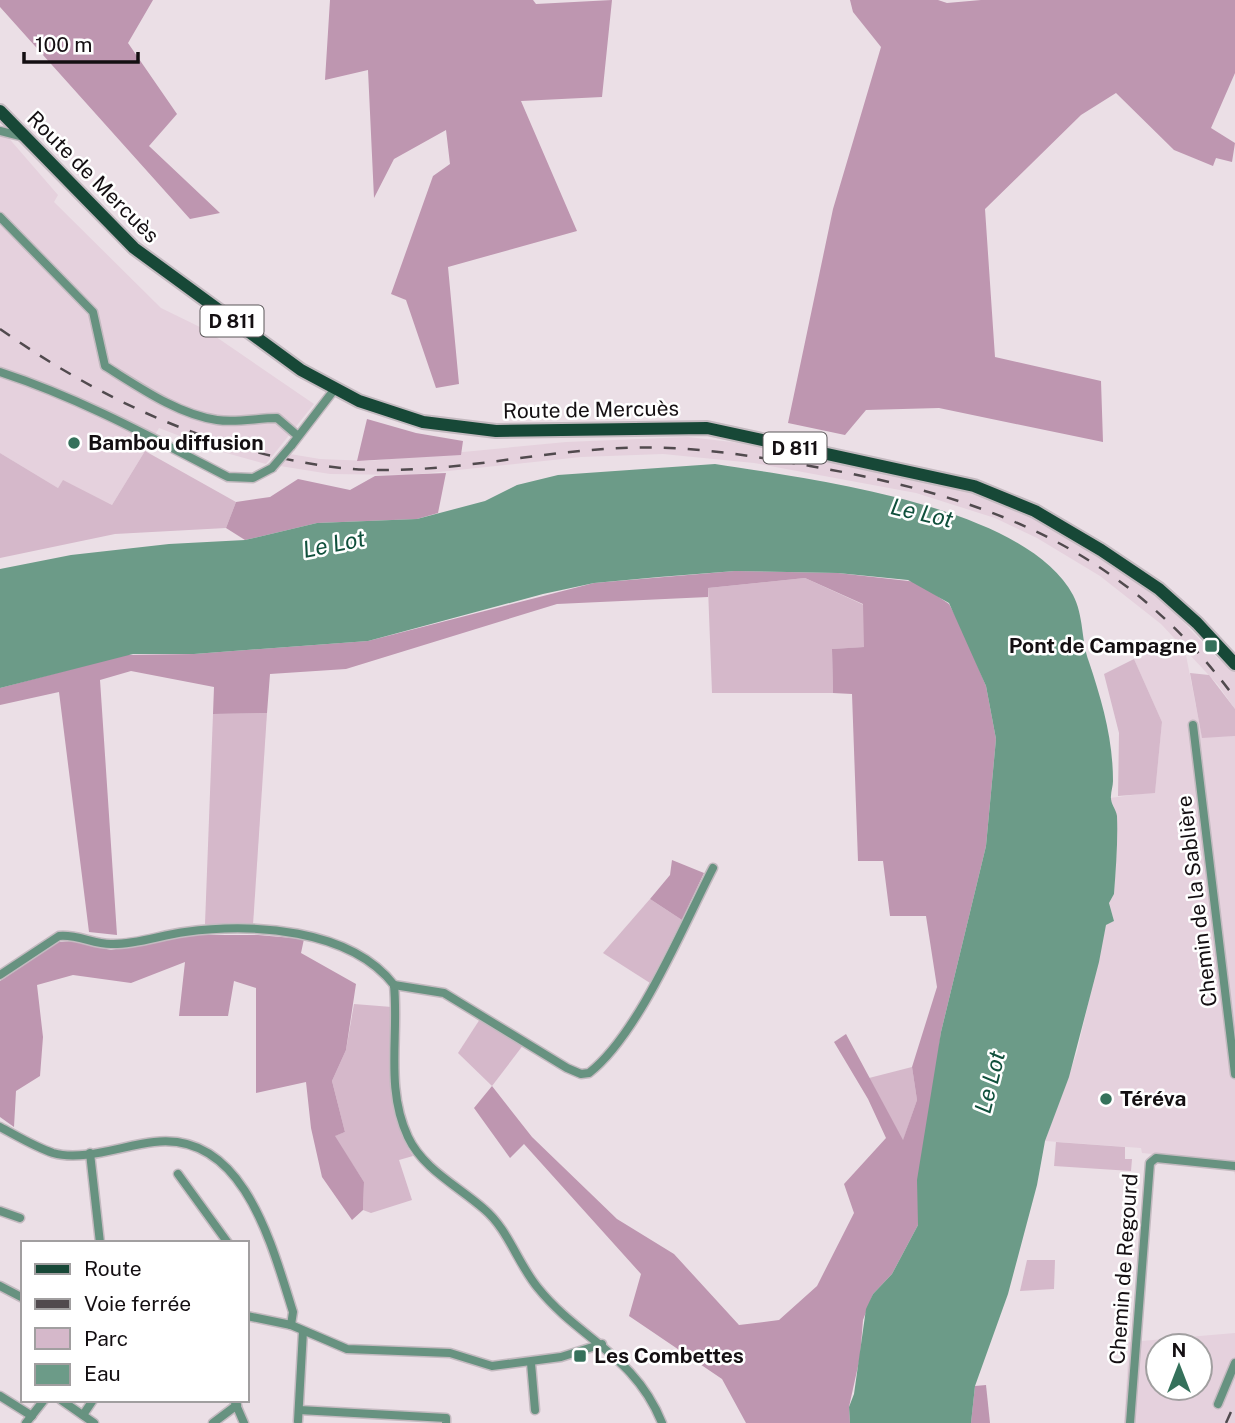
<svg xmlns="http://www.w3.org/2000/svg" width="1235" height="1423" viewBox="0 0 1235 1423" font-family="'Public Sans',sans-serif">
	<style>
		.built { fill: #e5d1dd; fill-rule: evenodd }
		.green { fill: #d5b8ca }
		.forest { fill: #be96b0 }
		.water { fill: #6c9b88 }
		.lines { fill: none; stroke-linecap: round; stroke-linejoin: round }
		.minor-casing { stroke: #c4bac0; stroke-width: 11 }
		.primary-casing { stroke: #c4bac0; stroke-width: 16 }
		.minor { stroke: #679280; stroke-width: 8 }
		.primary { stroke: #174837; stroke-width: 12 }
		.rail { stroke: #514a4e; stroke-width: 2.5; stroke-dasharray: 12 12; stroke-linecap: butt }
		.minor-bridge-casing { stroke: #c4bac0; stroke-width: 11; stroke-linecap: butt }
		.minor-bridge { stroke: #679280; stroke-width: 8 }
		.poi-dot { fill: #35715b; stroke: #fff; stroke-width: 2.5 }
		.labels { text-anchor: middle; stroke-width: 5; stroke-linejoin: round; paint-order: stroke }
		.shield { fill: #fff; stroke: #5a5759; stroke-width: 2 }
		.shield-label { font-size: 19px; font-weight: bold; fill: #140f12 }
		.street-label { font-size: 21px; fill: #140f12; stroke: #fff }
		.poi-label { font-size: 21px; font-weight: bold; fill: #140f12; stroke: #fff; text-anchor: start }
		.water-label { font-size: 23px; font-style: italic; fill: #10503c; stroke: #fff }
	</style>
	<rect width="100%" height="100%" fill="#ebdfe6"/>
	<g class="built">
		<path d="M 0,128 L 58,195 L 54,202 L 161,308 L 206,330 L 314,404 L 266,464 L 219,451 L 159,428 L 112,505 L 63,481 L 58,488 L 0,453 Z"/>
		<path d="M 688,437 L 732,442 L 915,477 L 964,491 L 1043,522 L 1139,584 L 1169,607 L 1219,660 L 1235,655 L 1235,709 L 1218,685 L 1161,624 L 1100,576 L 1037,538 L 995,518 L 916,493 L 754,463 L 663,454 L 581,457 L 410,475 L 330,474 L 280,466 L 290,454 L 320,459 L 369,461 L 566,442 Z"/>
		<path d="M 1185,650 L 1202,737 L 1235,736 L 1235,1175 L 1231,1162 L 1142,1153 L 1141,1148 L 1045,1141 L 1077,1052 L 1106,925 L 1114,921 L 1109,903 L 1114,894 L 1117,843 L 1114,807 L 1110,798 L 1155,792 L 1162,722 L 1134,659 L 1154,652 Z"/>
		<path d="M 1235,1333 L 1235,1423 L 1124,1423 L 1129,1342 ZM 1158,1346 L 1200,1346 L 1200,1388 L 1158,1388 Z"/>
	</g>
	<g class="green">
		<path d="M 145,451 L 236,502 L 226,528 L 115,534 L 0,558 L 0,453 L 58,488 L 63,480 L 112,505 Z"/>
		<path d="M 805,578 L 864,605 L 865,647 L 832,649 L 833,693 L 712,693 L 708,588 Z"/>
		<path d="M 1134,659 L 1162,722 L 1155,793 L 1118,796 L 1119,733 L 1104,674 Z"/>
		<path d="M 1190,673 L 1209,675 L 1235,709 L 1235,736 L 1202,738 Z"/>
		<path d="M 267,713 L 253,925 L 205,924 L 213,714 Z"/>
		<path d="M 650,899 L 682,920 L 650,983 L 603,953 Z"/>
		<path d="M 354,1004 L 392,1007 C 390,1059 384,1110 413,1156 L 399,1160 L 412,1200 L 371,1213 L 363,1210 L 364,1182 L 334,1136 L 345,1132 L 332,1081 L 346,1050 Z"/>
		<path d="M 480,1019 L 524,1044 L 492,1086 L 458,1053 Z"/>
		<path d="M 912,1067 L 917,1100 L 903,1141 L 869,1078 Z"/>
		<path d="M 1056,1142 L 1125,1147 L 1125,1159 L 1132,1159 L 1131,1171 L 1054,1166 Z"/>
		<path d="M 1027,1260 L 1055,1260 L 1054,1289 L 1020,1291 Z"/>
	</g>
	<g class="forest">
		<path d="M 0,0 L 153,0 L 128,43 L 177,114 L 149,146 L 220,213 L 190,219 L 0,7 Z"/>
		<path d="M 330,0 L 533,0 L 536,4 L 612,0 L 602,97 L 521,101 L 577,231 L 448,267 L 459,384 L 436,388 L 406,300 L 391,294 L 433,176 L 450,164 L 446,130 L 394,159 L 374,198 L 368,70 L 325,80 Z"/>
		<path d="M 850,0 L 938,0 L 947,3 L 981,0 L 1235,0 L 1235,73 L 1211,128 L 1235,143 L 1232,162 L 1216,158 L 1213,166 L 1174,150 L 1116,93 L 1081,115 L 985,209 L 995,357 L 1101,381 L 1103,442 L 939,408 L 866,410 L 845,435 L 788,423 L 833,209 L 881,47 L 853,12 Z"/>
		<path d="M 367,419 L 416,433 L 463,441 L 461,455 L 357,461 Z"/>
		<path d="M 446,473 L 438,513 L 417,519 L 317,523 L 245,540 L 226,528 L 236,502 L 270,497 L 298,479 L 350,490 L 375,476 Z"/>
		<path d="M 735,571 L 838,573 L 917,582 L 949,604 L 960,624 L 986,686 L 996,739 L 986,846 L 941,1032 L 918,1225 L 892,1274 L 873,1294 L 863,1320 L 860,1357 L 849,1407 L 850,1423 L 746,1423 L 722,1379 L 629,1316 L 641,1274 L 524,1144 L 510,1158 L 474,1108 L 492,1086 L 532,1137 L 617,1219 L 674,1254 L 739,1325 L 779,1320 L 817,1286 L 854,1213 L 844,1184 L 886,1138 L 868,1099 L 834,1042 L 846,1034 L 903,1140 L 917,1100 L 912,1067 L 937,987 L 926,916 L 890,916 L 883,861 L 858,861 L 852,694 L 833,693 L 832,649 L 864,647 L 863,604 L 805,578 L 708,588 L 708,597 L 557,604 L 346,669 L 270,674 L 267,713 L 213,714 L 214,687 L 131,671 L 100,680 L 117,935 L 89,932 L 59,692 L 0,705 L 0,688 L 124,655 L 194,654 L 368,641 L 594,583 Z"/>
		<path d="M 672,860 L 704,873 L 682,920 L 650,899 L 670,875 Z"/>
		<path d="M 187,935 L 258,935 L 304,939 L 301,953 L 356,984 L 346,1050 L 332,1081 L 345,1132 L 335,1136 L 364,1182 L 363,1210 L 352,1220 L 322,1177 L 311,1128 L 306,1082 L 256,1093 L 256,988 L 234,981 L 228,1016 L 179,1016 L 185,962 L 131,983 L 73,975 L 37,985 L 43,1037 L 40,1076 L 16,1091 L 14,1127 L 0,1117 L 0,981 L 58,942 L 72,941 L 111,950 Z"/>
		<path d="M 986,1385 L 990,1423 L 971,1423 L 975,1386 Z"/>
	</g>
	<path class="water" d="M 715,464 C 809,479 1025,505 1073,595 C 1084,616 1081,640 1089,662 C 1102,701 1113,739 1113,781 C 1113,786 1111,791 1111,796 C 1110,803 1116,809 1117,816 C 1118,840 1116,867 1114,894 L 1109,903 L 1114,921 L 1106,925 L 1099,962 L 1069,1077 L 1045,1141 L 1037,1185 L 1008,1294 L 975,1386 L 971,1423 L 850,1423 L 849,1407 L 854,1394 L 866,1309 L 873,1294 L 892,1274 L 918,1225 L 917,1180 L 941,1032 L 986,846 L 996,739 L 986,686 L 949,603 L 908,580 L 838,573 L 735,571 L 659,577 L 594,583 L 543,594 L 368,641 L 194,654 L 133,654 L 0,688 L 0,569 L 71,555 L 169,544 L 245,540 L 317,523 L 417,519 L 485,501 L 517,485 L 558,475 Z"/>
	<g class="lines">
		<defs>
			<g id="minor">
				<path d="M 0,131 L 24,137"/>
				<path d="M 0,217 L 93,312 L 105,366 C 139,387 177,414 217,420 C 237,423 257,418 277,418 L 298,436"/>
				<path d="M 0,372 C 80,398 153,438 228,477 L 253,478 L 272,468"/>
				<path d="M 291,446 L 334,390"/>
				<path d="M 1193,725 L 1235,1074"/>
				<path d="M 0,975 L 59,936 C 77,934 93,944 111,944 C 135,945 161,935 185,932 C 251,923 350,928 394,985"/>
				<path d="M 394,985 C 399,1036 385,1088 408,1137 C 423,1169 458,1186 484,1209 C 508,1229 518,1264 538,1288 C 579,1339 635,1355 662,1423"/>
				<path d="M 394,985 L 444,993 L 567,1068 L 581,1074 L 589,1073 C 639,1034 683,926 713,868"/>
				<path d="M 0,1127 C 17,1136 35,1147 53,1153 C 83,1162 124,1145 154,1142 C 244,1131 272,1246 293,1312 L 291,1325"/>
				<path d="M 90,1153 L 100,1243"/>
				<path d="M 178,1174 L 228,1243"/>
				<path d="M 0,1211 L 20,1218"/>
				<path d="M 0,1286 L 23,1298"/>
				<path d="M 247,1316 L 291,1325 L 347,1349 L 450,1353 L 492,1366 L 561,1357 L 602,1344"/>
				<path d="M 531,1363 L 535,1410"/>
				<path d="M 0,1396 L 32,1416"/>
				<path d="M 61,1400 L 94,1423"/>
				<path d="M 234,1400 L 244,1423"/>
				<path d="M 1218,1404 L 1235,1363"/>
				<path d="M 299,1410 L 446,1418 L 446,1423"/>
				<path d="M 83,1415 L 93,1400"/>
				<path d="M 298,1421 L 303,1331"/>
				<path d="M 26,1423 L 44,1400"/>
				<path d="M 213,1423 L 237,1405"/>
				<path d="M 1130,1423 L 1150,1163 L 1156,1158 L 1235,1166"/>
			</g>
			<path id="primary" d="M 0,111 L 134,248 L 301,370 L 359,401 L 423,422 L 496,431 L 707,428 L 974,486 L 1035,511 L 1101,550 L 1159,589 L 1197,623 L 1235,664"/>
		</defs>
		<use href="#minor" class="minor-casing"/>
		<use href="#primary" class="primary-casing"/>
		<use href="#minor" class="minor"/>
		<use href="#primary" class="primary"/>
		<g class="rail">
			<path d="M 0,329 C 100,399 210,451 333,467 C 430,479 525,452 622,448 C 685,445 748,455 810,466 C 988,497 1123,547 1235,698"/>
			<path d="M 1226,1423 L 1235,1403"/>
		</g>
		<defs>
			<path id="minor-bridge" d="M 272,468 L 291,446"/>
		</defs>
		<use href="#minor-bridge" class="minor-bridge-casing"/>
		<use href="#minor-bridge" class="minor-bridge"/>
	</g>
	<g class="poi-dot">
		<circle cx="74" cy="443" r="7"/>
		<rect x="1204" y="639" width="14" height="14" rx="3.5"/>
		<circle cx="1106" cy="1099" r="7"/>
		<rect x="573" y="1349" width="14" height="14" rx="3.5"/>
	</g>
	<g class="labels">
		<g class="shield">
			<rect x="200.5" y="305.5" width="63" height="31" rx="5"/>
			<rect x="763.5" y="432.5" width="63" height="31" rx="5"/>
		</g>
		<g class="shield-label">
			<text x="232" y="328">D 811</text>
			<text x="795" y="455">D 811</text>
		</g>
		<g class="street-label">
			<text transform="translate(93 177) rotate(45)" y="7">Route de Mercuès</text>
			<text transform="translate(591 410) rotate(-1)" y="7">Route de Mercuès</text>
			<text transform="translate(1197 901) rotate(-97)" y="7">Chemin de la Sablière</text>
			<text transform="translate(1124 1269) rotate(-86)" y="7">Chemin de Regourd</text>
		</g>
		<g class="poi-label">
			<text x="88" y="450">Bambou diffusion</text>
			<text x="1197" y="653" text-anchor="end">Pont de Campagne</text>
			<text x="1120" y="1106">Téréva</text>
			<text x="594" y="1363">Les Combettes</text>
		</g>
		<g class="water-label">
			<text transform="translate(922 513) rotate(13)" y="8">Le Lot</text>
			<text transform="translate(334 544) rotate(-11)" y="8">Le Lot</text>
			<text transform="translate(990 1082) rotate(-76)" y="8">Le Lot</text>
		</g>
	</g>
	<rect x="21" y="1241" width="228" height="161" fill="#ffffff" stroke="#a19fa0" stroke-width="2"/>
	<rect x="35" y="1264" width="35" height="10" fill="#174837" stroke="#a19fa0" stroke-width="2"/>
	<text x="84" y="1276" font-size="21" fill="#140f12">Route</text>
	<rect x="35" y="1299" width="35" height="10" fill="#514a4e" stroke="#a19fa0" stroke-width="2"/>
	<text x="84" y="1311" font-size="21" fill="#140f12">Voie ferrée</text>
	<rect x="35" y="1328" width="35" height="21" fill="#d5b8ca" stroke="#a19fa0" stroke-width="2"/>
	<text x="84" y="1346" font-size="21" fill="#140f12">Parc</text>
	<rect x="35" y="1364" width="35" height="21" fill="#6c9b88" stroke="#a19fa0" stroke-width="2"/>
	<text x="84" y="1381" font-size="21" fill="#140f12">Eau</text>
	<g transform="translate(1179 1367)"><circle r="33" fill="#ffffff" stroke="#a19fa0" stroke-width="2"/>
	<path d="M0-5L12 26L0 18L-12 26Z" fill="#35715b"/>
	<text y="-10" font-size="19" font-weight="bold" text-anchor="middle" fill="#140f12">N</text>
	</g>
	<path d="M24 52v10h114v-10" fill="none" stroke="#140f12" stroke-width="3.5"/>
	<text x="35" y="52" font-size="21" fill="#140f12" stroke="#ffffff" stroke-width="5" paint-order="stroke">100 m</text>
</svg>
